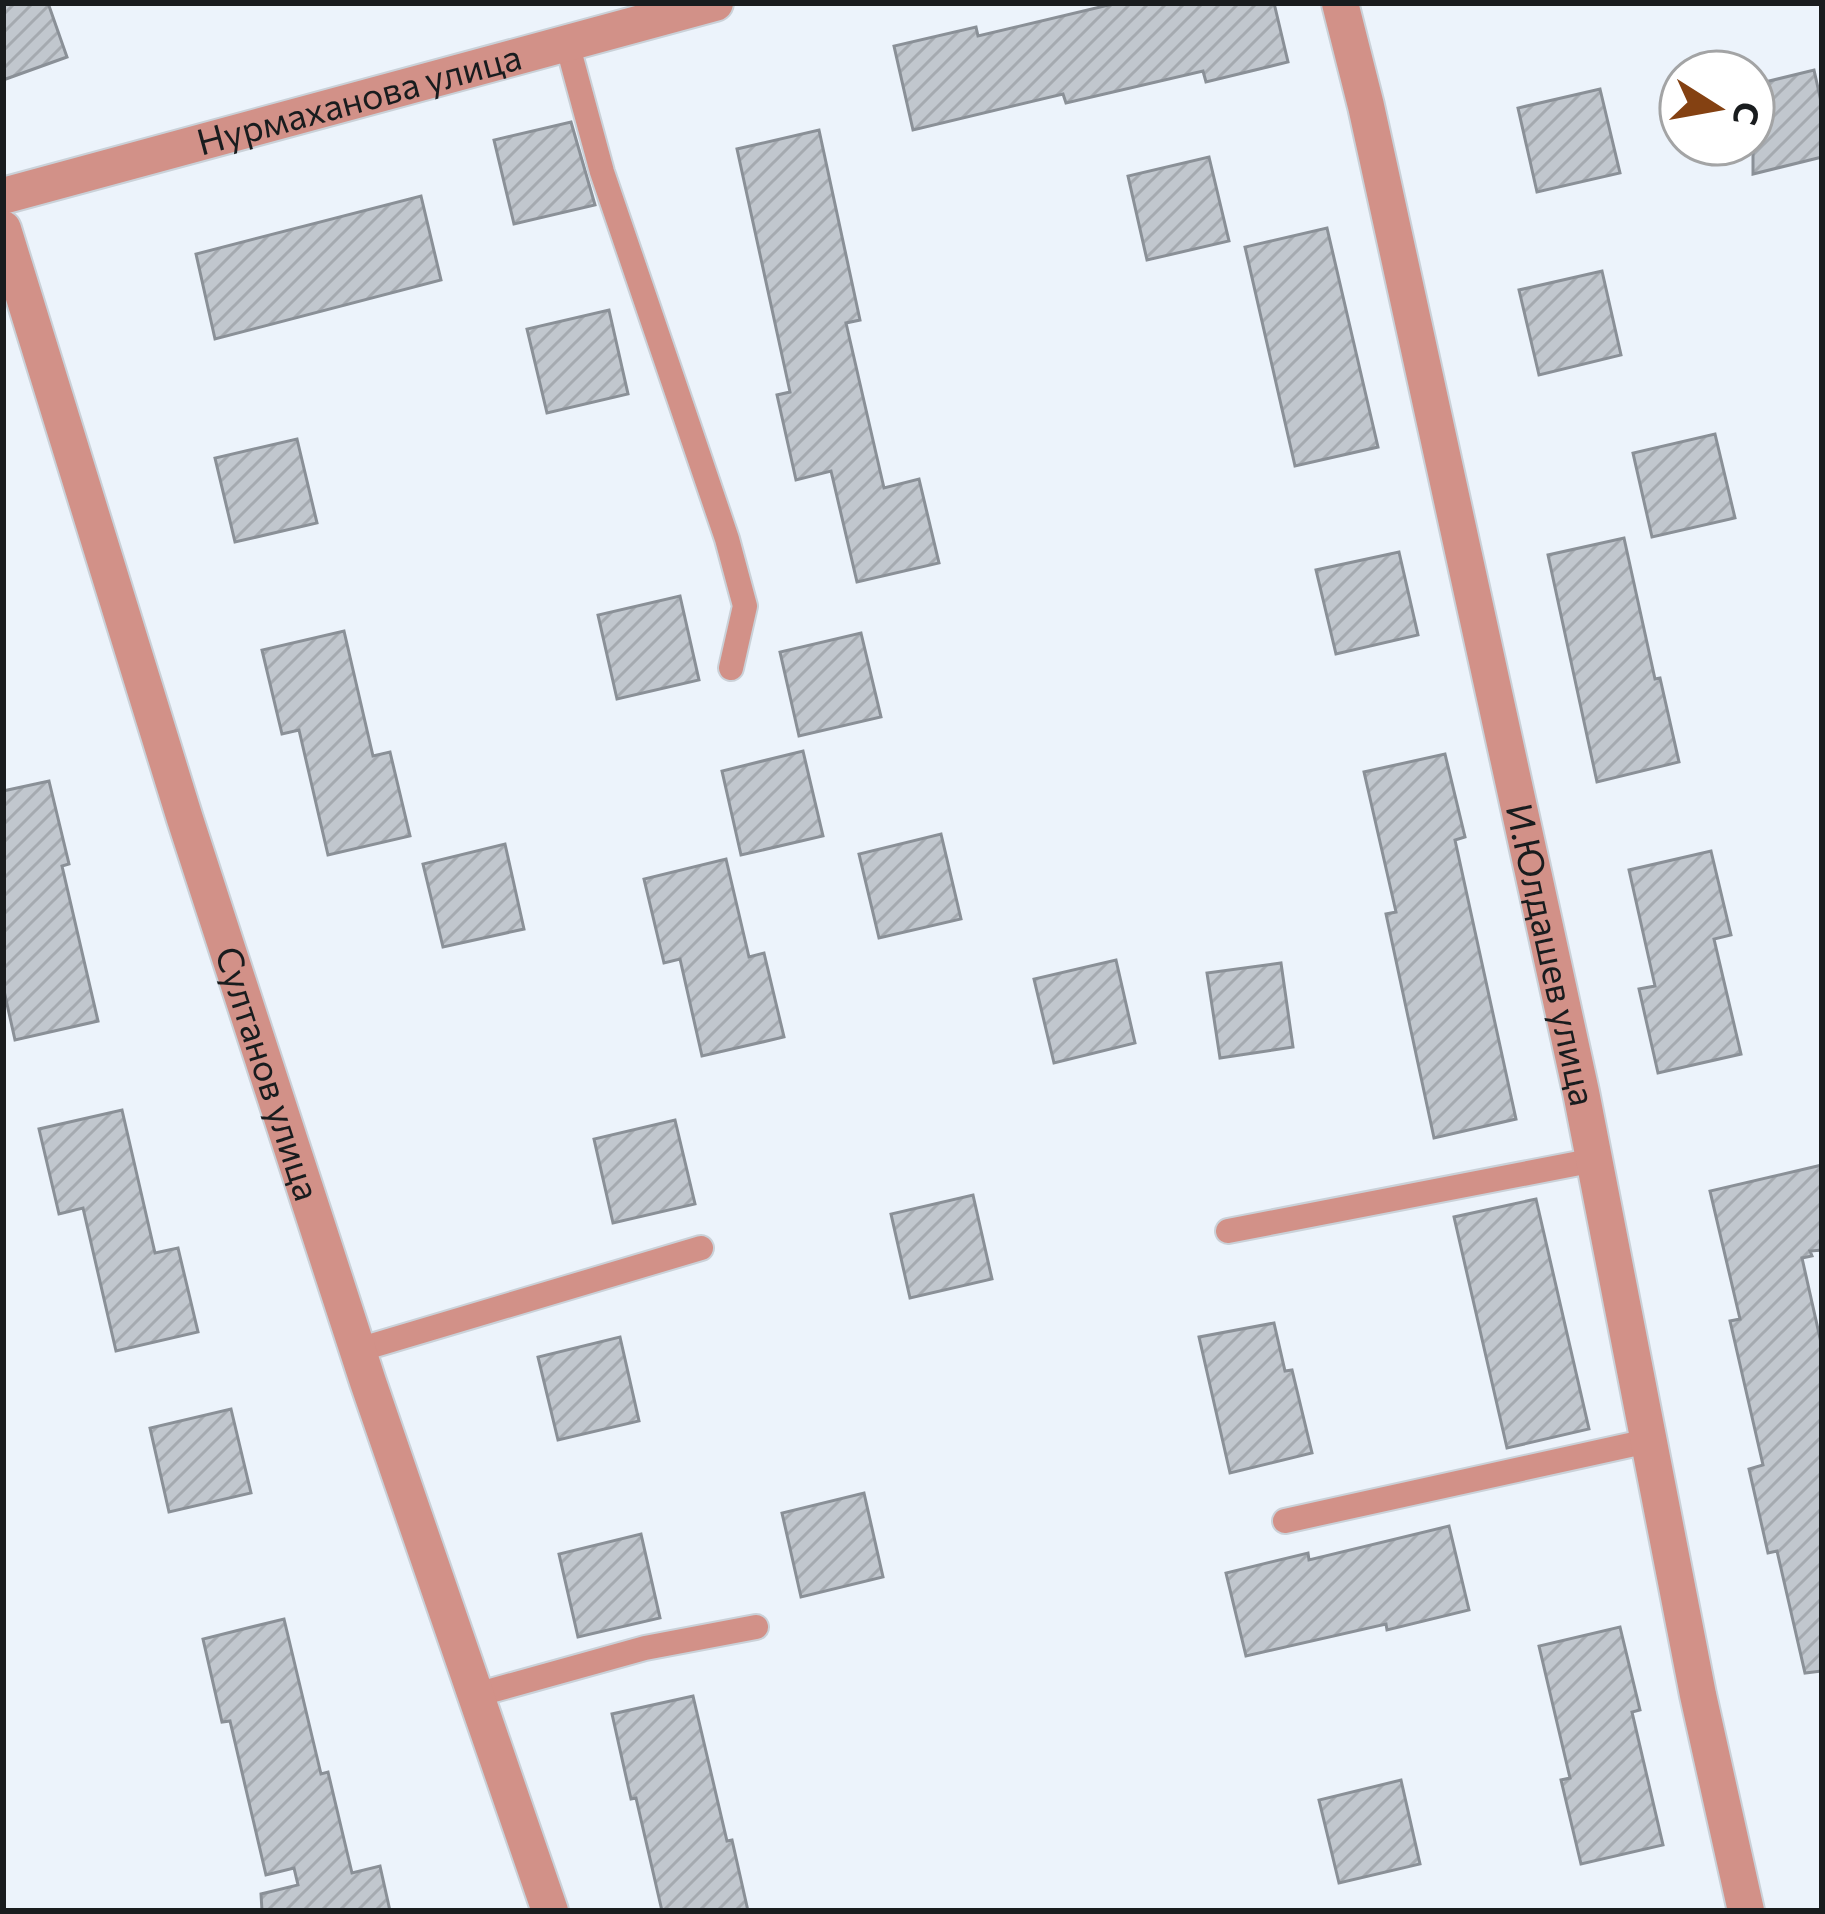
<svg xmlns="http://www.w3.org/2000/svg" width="1825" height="1914" viewBox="0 0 1825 1914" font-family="Commissioner,sans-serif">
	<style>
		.building { fill: url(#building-hatch); stroke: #8a9097; stroke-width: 3 }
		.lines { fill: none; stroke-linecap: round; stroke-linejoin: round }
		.lane-casing { stroke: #cad1d8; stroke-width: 28 }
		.street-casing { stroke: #cad1d8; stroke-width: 40 }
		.lane { stroke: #d29188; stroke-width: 24 }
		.street { stroke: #d29188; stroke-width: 36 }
		.labels { text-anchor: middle; stroke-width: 9; stroke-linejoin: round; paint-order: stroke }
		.street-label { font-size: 36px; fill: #191c1e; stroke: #fff }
	</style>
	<defs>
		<pattern id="building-hatch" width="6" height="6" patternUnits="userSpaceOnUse" patternTransform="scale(3)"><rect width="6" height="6" fill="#c1c7ce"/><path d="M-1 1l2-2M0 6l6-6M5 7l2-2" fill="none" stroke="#a5aab0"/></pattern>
	</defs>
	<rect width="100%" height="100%" fill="#ecf3fb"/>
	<g class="building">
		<path d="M 3,3 L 48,3 L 67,57 L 3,80 Z"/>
		<path d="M 1117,3 L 1274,3 L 1288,62 L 1206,82 L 1203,71 L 1066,103 L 1063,94 L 913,130 L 894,46 L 976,27 L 978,36 Z"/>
		<path d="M 1814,70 L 1822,106 L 1822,157 L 1753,174 L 1753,85 Z"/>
		<path d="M 1600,89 L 1620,173 L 1537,192 L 1518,108 Z"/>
		<path d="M 571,122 L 595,205 L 514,224 L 494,140 Z"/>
		<path d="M 819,130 L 860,320 L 846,323 L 884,488 L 919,479 L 939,563 L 857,582 L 831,471 L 796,480 L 777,395 L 790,392 L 737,149 Z"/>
		<path d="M 1209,157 L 1229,241 L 1147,260 L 1128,176 Z"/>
		<path d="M 421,196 L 441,280 L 215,339 L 196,254 Z"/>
		<path d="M 1327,228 L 1378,447 L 1295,466 L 1245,247 Z"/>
		<path d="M 1602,271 L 1621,355 L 1539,375 L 1519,290 Z"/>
		<path d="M 609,310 L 628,394 L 547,413 L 527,329 Z"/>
		<path d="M 1715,434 L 1735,518 L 1652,537 L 1633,453 Z"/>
		<path d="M 297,439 L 317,523 L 235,542 L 215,458 Z"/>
		<path d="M 1624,538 L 1655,679 L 1660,678 L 1679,762 L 1597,782 L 1548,555 Z"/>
		<path d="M 1399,552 L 1418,635 L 1336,654 L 1316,570 Z"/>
		<path d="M 680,596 L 699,680 L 617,699 L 598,615 Z"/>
		<path d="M 344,631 L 373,756 L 390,752 L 410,836 L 328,855 L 299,730 L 282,734 L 262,650 Z"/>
		<path d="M 861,633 L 881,717 L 799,736 L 780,652 Z"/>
		<path d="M 803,751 L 823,836 L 741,855 L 722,771 Z"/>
		<path d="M 1445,754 L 1465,837 L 1455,840 L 1516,1119 L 1434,1138 L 1386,914 L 1396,912 L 1364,772 Z"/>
		<path d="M 49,781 L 69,864 L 62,866 L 98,1021 L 15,1040 L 3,986 L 3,791 Z"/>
		<path d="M 941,834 L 961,919 L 879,938 L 859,854 Z"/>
		<path d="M 505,844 L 524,929 L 443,947 L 423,864 Z"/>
		<path d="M 1711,851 L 1731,935 L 1714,939 L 1741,1054 L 1658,1073 L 1639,989 L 1655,986 L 1629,870 Z"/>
		<path d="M 726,859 L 749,957 L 764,953 L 784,1037 L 702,1056 L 680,959 L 664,963 L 644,879 Z"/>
		<path d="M 1116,960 L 1135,1043 L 1054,1063 L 1034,979 Z"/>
		<path d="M 1281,963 L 1293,1047 L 1220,1058 L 1207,973 Z"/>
		<path d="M 122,1110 L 155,1253 L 178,1248 L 198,1332 L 116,1351 L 83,1208 L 59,1214 L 39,1129 Z"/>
		<path d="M 675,1120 L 695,1204 L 613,1223 L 594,1139 Z"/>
		<path d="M 1822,1165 L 1822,1250 L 1810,1251 L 1812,1256 L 1802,1258 L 1822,1347 L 1822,1671 L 1805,1673 L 1777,1551 L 1768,1553 L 1749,1469 L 1763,1465 L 1730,1321 L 1740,1319 L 1710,1191 Z"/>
		<path d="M 973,1195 L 992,1279 L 910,1298 L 891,1214 Z"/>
		<path d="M 1536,1199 L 1589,1429 L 1507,1448 L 1454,1217 Z"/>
		<path d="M 1274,1323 L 1285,1371 L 1292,1370 L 1312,1453 L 1230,1473 L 1199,1337 Z"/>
		<path d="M 620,1337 L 639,1421 L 558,1440 L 538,1357 Z"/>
		<path d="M 231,1409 L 251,1493 L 169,1512 L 150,1428 Z"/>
		<path d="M 864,1493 L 883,1577 L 801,1597 L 782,1513 Z"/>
		<path d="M 1449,1526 L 1469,1610 L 1387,1630 L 1386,1624 L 1246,1656 L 1226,1573 L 1308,1553 L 1309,1560 Z"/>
		<path d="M 641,1534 L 660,1618 L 578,1637 L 559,1554 Z"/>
		<path d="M 284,1619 L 321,1774 L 328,1772 L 352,1873 L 380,1866 L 390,1911 L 262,1911 L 261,1894 L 298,1885 L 294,1868 L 266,1875 L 230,1721 L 222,1722 L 203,1639 Z"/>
		<path d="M 1620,1627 L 1640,1710 L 1632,1712 L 1663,1845 L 1581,1864 L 1561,1780 L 1570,1778 L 1539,1646 Z"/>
		<path d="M 693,1696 L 727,1841 L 732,1840 L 748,1911 L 662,1911 L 636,1798 L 631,1799 L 612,1714 Z"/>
		<path d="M 1401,1780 L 1420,1864 L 1339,1883 L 1319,1800 Z"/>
	</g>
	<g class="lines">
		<defs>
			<g id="lane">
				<path d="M 567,43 L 602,172 L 727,539 L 745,606 L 731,668"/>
				<path d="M 1228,1231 L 1595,1160"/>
				<path d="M 358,1350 L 701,1248"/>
				<path d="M 1285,1521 L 1648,1441"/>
				<path d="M 476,1695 L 645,1648 L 756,1627"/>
			</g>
			<g id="street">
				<path id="s1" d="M 1340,3 L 1366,106 L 1581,1092 L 1698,1695 L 1746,1911"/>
				<path id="s2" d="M 3,196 L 715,3"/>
				<path id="s3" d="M 3,229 L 185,819 L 368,1382 L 550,1911"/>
			</g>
		</defs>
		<use href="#lane" class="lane-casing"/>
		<use href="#street" class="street-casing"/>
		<use href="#lane" class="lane"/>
		<use href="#street" class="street"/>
	</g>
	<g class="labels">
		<g class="street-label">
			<text dy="13" stroke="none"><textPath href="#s2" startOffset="369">Нурмаханова улица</textPath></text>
			<text dy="13" stroke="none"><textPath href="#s1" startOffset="975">И.Юлдашев улица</textPath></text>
			<text dy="13" stroke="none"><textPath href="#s3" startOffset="885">Султанов улица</textPath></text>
		</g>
	</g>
	<rect width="1825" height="1914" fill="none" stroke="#191c1e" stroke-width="12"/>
	<g transform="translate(1717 108) rotate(101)"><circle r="57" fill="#ffffff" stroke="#a3a4a5" stroke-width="3"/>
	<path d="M0-9L21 45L0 30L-21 45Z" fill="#844112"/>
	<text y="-18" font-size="33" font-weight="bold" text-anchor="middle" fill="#191c1e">С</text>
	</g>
</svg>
